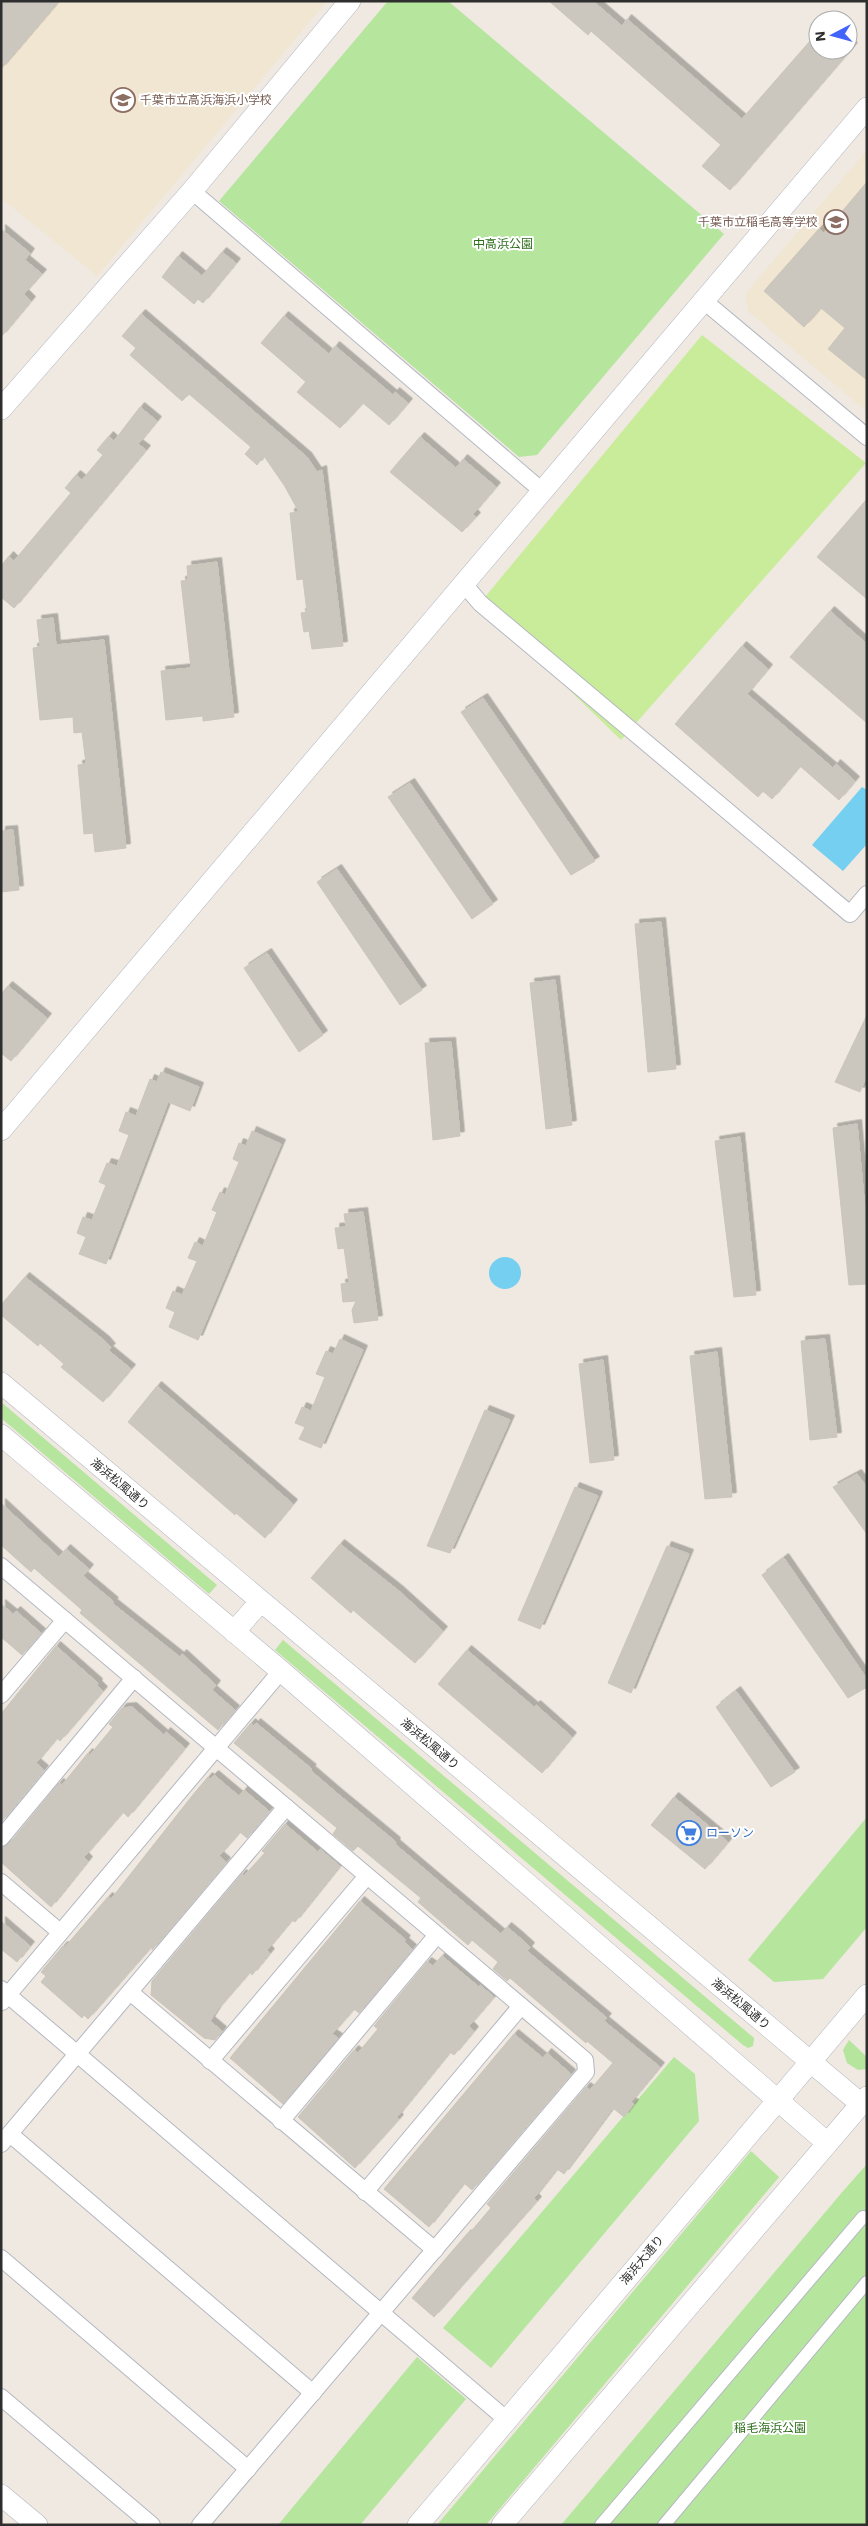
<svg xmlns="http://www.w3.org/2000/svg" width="868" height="2526" viewBox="0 0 868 2526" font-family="'Work Sans','Noto Sans JP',sans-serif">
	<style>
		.education { fill: #f0e6d1 }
		.green { fill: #b6e59e }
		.pitch { fill: #c9ec9a }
		.water { fill: #75cff0 }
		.building { fill: #cbc7bf; stroke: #cbc5ba; filter: url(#shadow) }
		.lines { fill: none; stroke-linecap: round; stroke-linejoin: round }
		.pedestrian-casing { stroke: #b4b7c1; stroke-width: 14 }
		.minor-casing { stroke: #b4b7c1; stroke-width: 18 }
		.tertiary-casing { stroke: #b4b7c1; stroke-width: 22 }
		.pedestrian { stroke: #fff; stroke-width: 12 }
		.minor { stroke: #fff; stroke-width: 16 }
		.tertiary { stroke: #fff; stroke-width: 21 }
		.labels { text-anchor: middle; stroke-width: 4; stroke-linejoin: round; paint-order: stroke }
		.education-label { font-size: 12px; fill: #785e54; stroke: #fff; text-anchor: start }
		.park-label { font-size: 12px; fill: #2c6e1b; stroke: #fff }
		.street-label { font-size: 12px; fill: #2e2e2e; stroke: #fff }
		.shop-label { font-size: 12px; fill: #366cbe; stroke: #fff; text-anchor: start }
	</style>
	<defs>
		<filter id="shadow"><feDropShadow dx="4.5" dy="-4.5" stdDeviation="0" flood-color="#0004"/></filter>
	</defs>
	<rect width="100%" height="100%" fill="#efe9e1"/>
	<g class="education">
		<path d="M 1,1 L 327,1 L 97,276 L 1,198 Z"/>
		<path d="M 867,150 L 867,412 L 748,311 L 746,293 Z"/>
	</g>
	<g class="green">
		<path d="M 388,1 L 448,1 L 724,234 L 537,455 L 519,457 L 219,201 Z"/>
		<path d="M 1,1402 L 217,1585 L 209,1594 L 1,1418 Z"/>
		<path d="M 283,1640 L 754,2038 L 753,2046 L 748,2048 L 743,2045 L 275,1650 Z"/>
		<path d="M 867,1817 L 867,1927 L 823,1979 L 774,1982 L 748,1960 Z"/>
		<path d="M 849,2040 L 867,2057 L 867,2069 L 858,2070 L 847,2063 L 843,2050 Z"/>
		<path d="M 674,2057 L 695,2074 L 699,2121 L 491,2368 L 443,2328 Z"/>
		<path d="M 751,2151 L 779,2177 L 486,2525 L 437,2525 Z"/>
		<path d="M 867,2164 L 867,2525 L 561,2525 L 844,2190 Z"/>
		<path d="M 417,2357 L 466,2399 L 360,2525 L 278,2525 Z"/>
	</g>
	<path class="pitch" d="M 702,335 L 866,463 L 621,740 L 480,603 Z"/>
	<g class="water">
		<path d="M 862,787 L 867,790 L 867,844 L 843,871 L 812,845 Z"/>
		<circle cx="505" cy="1273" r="16"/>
	</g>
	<g class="building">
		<path d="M 1,1 L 59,1 L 1,69 Z"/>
		<path d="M 549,1 L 593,1 L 622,26 L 627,19 L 742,119 L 818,32 L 818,50 L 848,50 L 848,43 L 853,47 L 730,190 L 702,166 L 721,145 L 591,31 L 588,35 Z"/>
		<path d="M 867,182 L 867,380 L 828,349 L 845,328 L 821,308 L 804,327 L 764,291 L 819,229 L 824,233 Z"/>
		<path d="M 1,229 L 30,253 L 25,260 L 42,274 L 24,294 L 31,301 L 1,337 Z"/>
		<path d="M 222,252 L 236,263 L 203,303 L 198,299 L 194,304 L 162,277 L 178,256 L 202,276 Z"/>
		<path d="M 141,314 L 307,457 L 317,472 L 322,470 L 343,646 L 312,649 L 309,631 L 304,632 L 301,613 L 307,612 L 303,579 L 297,580 L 290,513 L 299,512 L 284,485 L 264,456 L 257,465 L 245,454 L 251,447 L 216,417 L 189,394 L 182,401 L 130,355 L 136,348 L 122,336 Z"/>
		<path d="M 284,316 L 329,354 L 335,346 L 393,395 L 395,392 L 408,403 L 389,425 L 363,403 L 340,428 L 297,392 L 306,382 L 261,343 Z"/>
		<path d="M 140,407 L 157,421 L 138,444 L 146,450 L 14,608 L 1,597 L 1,566 L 9,556 L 14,561 L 71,493 L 65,488 L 76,475 L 82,480 L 103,455 L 97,450 L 109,436 L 114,441 Z"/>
		<path d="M 420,437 L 456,468 L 463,459 L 496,487 L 473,514 L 476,517 L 462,532 L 390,472 Z"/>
		<path d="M 867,499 L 867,599 L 817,557 Z"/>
		<path d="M 217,562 L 234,717 L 203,721 L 203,716 L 166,720 L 161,671 L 191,668 L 181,581 L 188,580 L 187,566 Z"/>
		<path d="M 830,611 L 867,644 L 867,723 L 790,657 Z"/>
		<path d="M 53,618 L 56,645 L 104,640 L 126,848 L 95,852 L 93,833 L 84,834 L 78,765 L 86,764 L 82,732 L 74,733 L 73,717 L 40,720 L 33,648 L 40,647 L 37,620 Z"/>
		<path d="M 742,646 L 768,669 L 747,694 L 833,768 L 836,764 L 855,781 L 839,800 L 800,766 L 772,799 L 763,791 L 758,797 L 675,724 Z"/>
		<path d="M 483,698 L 595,861 L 571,875 L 461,712 Z"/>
		<path d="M 410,783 L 493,904 L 472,919 L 388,797 Z"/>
		<path d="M 13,830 L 19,890 L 1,892 L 1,831 Z"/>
		<path d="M 337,869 L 422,990 L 400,1005 L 317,882 Z"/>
		<path d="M 661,922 L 676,1069 L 648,1072 L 635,924 Z"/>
		<path d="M 267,953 L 323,1035 L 299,1052 L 244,968 Z"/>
		<path d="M 555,980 L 572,1125 L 546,1129 L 530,983 Z"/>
		<path d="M 8,986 L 47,1018 L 11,1061 L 1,1053 L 1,994 Z"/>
		<path d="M 867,1015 L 867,1075 L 860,1092 L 835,1082 Z"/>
		<path d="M 451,1042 L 460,1136 L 433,1140 L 425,1043 Z"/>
		<path d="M 161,1072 L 199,1087 L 190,1111 L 168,1102 L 106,1264 L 79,1254 L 86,1237 L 77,1233 L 83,1217 L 92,1220 L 106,1185 L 99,1182 L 107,1163 L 117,1166 L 129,1135 L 119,1131 L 126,1112 L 136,1116 L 150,1079 L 157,1082 Z"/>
		<path d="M 857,1124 L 867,1231 L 867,1284 L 849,1285 L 833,1128 Z"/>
		<path d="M 252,1131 L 281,1144 L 198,1340 L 169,1327 L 175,1312 L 166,1308 L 173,1291 L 182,1295 L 197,1261 L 188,1258 L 195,1242 L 203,1246 L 217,1212 L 212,1210 L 220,1192 L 225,1195 L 239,1162 L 233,1159 L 239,1143 L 246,1146 Z"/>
		<path d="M 740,1137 L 756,1295 L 734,1297 L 715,1141 Z"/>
		<path d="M 363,1212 L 378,1320 L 354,1323 L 352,1310 L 356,1301 L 343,1302 L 341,1284 L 349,1283 L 344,1248 L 338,1249 L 335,1228 L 346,1227 L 344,1214 Z"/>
		<path d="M 25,1277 L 105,1341 L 111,1348 L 108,1350 L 131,1369 L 103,1402 L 61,1367 L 64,1364 L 40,1343 L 38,1346 L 1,1315 L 1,1305 Z"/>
		<path d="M 340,1339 L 363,1350 L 321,1448 L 299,1439 L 305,1427 L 295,1423 L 302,1407 L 311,1411 L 325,1377 L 316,1374 L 326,1351 L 333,1354 Z"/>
		<path d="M 825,1339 L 837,1437 L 810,1440 L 801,1341 Z"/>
		<path d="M 717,1352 L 732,1497 L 705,1499 L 690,1356 Z"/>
		<path d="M 603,1360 L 614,1460 L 590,1463 L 579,1364 Z"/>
		<path d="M 157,1386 L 293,1504 L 265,1538 L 236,1513 L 235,1515 L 128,1422 Z"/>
		<path d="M 485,1410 L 510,1420 L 450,1553 L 427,1546 Z"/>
		<path d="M 857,1474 L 867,1487 L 867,1534 L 833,1487 Z"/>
		<path d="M 575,1487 L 598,1496 L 540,1629 L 518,1620 Z"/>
		<path d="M 1,1503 L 59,1557 L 66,1549 L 89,1569 L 83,1576 L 114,1602 L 112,1603 L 180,1657 L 182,1654 L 216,1685 L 212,1690 L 235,1710 L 218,1730 L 80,1613 L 82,1610 L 34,1568 L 31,1572 L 1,1545 Z"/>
		<path d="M 340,1544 L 399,1591 L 443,1631 L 415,1663 L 353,1610 L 351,1613 L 311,1578 Z"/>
		<path d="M 667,1546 L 689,1554 L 631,1693 L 608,1683 Z"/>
		<path d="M 784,1558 L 867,1679 L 867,1687 L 848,1698 L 762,1575 Z"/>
		<path d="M 1,1604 L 13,1614 L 16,1611 L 41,1633 L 22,1655 L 1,1637 Z"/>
		<path d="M 56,1646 L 98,1683 L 97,1685 L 103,1691 L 60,1741 L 57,1738 L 36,1763 L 44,1770 L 1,1822 L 1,1714 Z"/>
		<path d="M 467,1650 L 534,1707 L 536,1705 L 572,1737 L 542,1773 L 438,1684 Z"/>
		<path d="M 736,1691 L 795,1772 L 771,1787 L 716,1707 Z"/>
		<path d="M 132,1707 L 164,1735 L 166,1732 L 185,1748 L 128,1817 L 123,1812 L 84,1857 L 88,1861 L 51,1907 L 1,1862 L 1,1848 L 9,1844 L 59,1783 L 62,1785 L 88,1753 L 90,1755 L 113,1727 L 109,1724 L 122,1708 Z"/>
		<path d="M 251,1723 L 254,1726 L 256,1723 L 312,1769 L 310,1770 L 338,1794 L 396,1842 L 395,1844 L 501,1934 L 507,1927 L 519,1937 L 530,1947 L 527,1951 L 607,2018 L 604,2021 L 660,2067 L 631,2102 L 634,2104 L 624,2117 L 613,2108 L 564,2174 L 557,2169 L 534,2198 L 537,2201 L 434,2317 L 412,2298 L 467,2234 L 468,2235 L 491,2208 L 487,2204 L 586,2087 L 590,2090 L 613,2063 L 587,2041 L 586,2043 L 510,1978 L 507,1981 L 493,1969 L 498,1962 L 472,1940 L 468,1945 L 418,1902 L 421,1898 L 358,1846 L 353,1851 L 333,1834 L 337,1828 L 234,1743 Z"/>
		<path d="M 214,1775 L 239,1796 L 244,1790 L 269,1811 L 247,1838 L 240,1832 L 219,1856 L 226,1862 L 152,1950 L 152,1946 L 88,2019 L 84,2015 L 82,2018 L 41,1982 L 46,1976 L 41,1972 L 63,1946 L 65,1947 L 108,1897 L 111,1899 L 192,1796 L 208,1777 L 210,1779 Z"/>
		<path d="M 674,1797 L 728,1842 L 705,1869 L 651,1825 Z"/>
		<path d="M 285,1824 L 318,1852 L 320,1849 L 340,1866 L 295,1922 L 292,1920 L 267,1950 L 270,1953 L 252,1975 L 250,1972 L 217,2010 L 210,2021 L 222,2031 L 215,2040 L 204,2038 L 151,1995 L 152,1981 L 242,1874 L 244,1876 L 265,1853 L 262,1851 Z"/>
		<path d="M 360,1901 L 406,1940 L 404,1942 L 412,1949 L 359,2013 L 354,2009 L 332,2034 L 338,2038 L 283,2104 L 230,2058 Z"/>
		<path d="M 1,1921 L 30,1946 L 17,1962 L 1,1949 Z"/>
		<path d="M 442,1956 L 479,1987 L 480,1985 L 494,1997 L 469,2026 L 474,2031 L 454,2055 L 450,2052 L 397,2117 L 399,2119 L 355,2168 L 298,2117 L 354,2050 L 358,2053 L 378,2029 L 374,2026 L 427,1962 L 433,1966 Z"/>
		<path d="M 514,2034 L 543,2058 L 547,2053 L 571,2074 L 472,2190 L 464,2183 L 429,2227 L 384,2189 Z"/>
	</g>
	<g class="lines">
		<defs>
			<g id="pedestrian">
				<path d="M 601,2525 L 863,2217"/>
				<path d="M 664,2525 L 867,2282"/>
			</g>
			<g id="minor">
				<path d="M 192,191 L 541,490"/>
				<path d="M 704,301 L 867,437"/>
				<path d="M 464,584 L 480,603 L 505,624 L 850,914 L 867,894"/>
				<path d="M 1,1566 L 585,2060 L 586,2072 L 200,2525"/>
				<path d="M 1,1695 L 65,1620"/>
				<path d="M 1,1838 L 134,1678"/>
				<path d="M 1,1882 L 60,1932"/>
				<path d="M 1,1989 L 507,2420"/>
				<path d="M 130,1992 L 435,2250"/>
				<path d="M 2,2002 L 281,1671"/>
				<path d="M 210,2061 L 367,1876"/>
				<path d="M 281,2121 L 437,1935"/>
				<path d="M 10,2134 L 313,2393"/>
				<path d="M 1,2144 L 286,1807"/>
				<path d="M 365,2192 L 521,2006"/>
				<path d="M 1,2258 L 248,2469"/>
				<path d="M 1,2397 L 152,2525"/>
			</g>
			<g id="tertiary">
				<path d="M 1,409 L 192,191 L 350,1"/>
				<path d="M 1,1130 L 867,108"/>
				<path d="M 1,1383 L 861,2104"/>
				<path d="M 1,1435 L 281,1671 L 826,2142"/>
				<path d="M 234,1632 L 260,1602"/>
				<path d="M 1,2495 L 37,2525"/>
				<path d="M 418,2525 L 867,1995"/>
				<path d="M 502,2525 L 867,2097"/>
			</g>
		</defs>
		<use href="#pedestrian" class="pedestrian-casing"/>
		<use href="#minor" class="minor-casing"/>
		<use href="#tertiary" class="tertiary-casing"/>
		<use href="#pedestrian" class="pedestrian"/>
		<use href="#minor" class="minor"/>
		<use href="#tertiary" class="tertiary"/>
	</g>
	<defs>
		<symbol id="school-ring" viewBox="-11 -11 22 22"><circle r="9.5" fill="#fff" stroke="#8d6e63" stroke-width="1.5"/><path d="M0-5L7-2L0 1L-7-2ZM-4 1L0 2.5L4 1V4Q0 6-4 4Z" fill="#8d6e63"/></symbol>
		<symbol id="supermarket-ring" viewBox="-11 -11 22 22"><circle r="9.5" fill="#fff" stroke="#3f7fe0" stroke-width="1.5"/><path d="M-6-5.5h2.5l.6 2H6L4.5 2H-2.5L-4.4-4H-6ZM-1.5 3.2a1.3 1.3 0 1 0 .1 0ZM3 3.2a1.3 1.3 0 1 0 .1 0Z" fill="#3f7fe0"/></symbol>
	</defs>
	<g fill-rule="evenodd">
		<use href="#school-ring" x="109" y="86" width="28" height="28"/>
		<use href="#school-ring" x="822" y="208" width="28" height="28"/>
		<use href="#supermarket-ring" x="675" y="1819" width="28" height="28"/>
	</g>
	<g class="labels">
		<g class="education-label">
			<text x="140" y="104">千葉市立高浜海浜小学校</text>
			<text x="818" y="226" text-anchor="end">千葉市立稲毛高等学校</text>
		</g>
		<g class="park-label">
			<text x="503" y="248">中高浜公園</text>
			<text x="770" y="2432">稲毛海浜公園</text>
		</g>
		<g class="street-label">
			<text transform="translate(120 1484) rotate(40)" y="4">海浜松風通り</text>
			<text transform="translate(430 1744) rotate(40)" y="4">海浜松風通り</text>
			<text transform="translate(741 2004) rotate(40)" y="4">海浜松風通り</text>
			<text transform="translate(642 2260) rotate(-50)" y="4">海浜大通り</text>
		</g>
		<g class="shop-label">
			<text x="706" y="1837">ローソン</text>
		</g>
	</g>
	<rect width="868" height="2526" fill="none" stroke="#2e2e2e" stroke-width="5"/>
	<g transform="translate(833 35) rotate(264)"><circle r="24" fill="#ffffff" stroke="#ababab"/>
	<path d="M0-4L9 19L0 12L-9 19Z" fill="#4264fb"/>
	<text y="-8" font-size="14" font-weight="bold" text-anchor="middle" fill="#2e2e2e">N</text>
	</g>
</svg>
